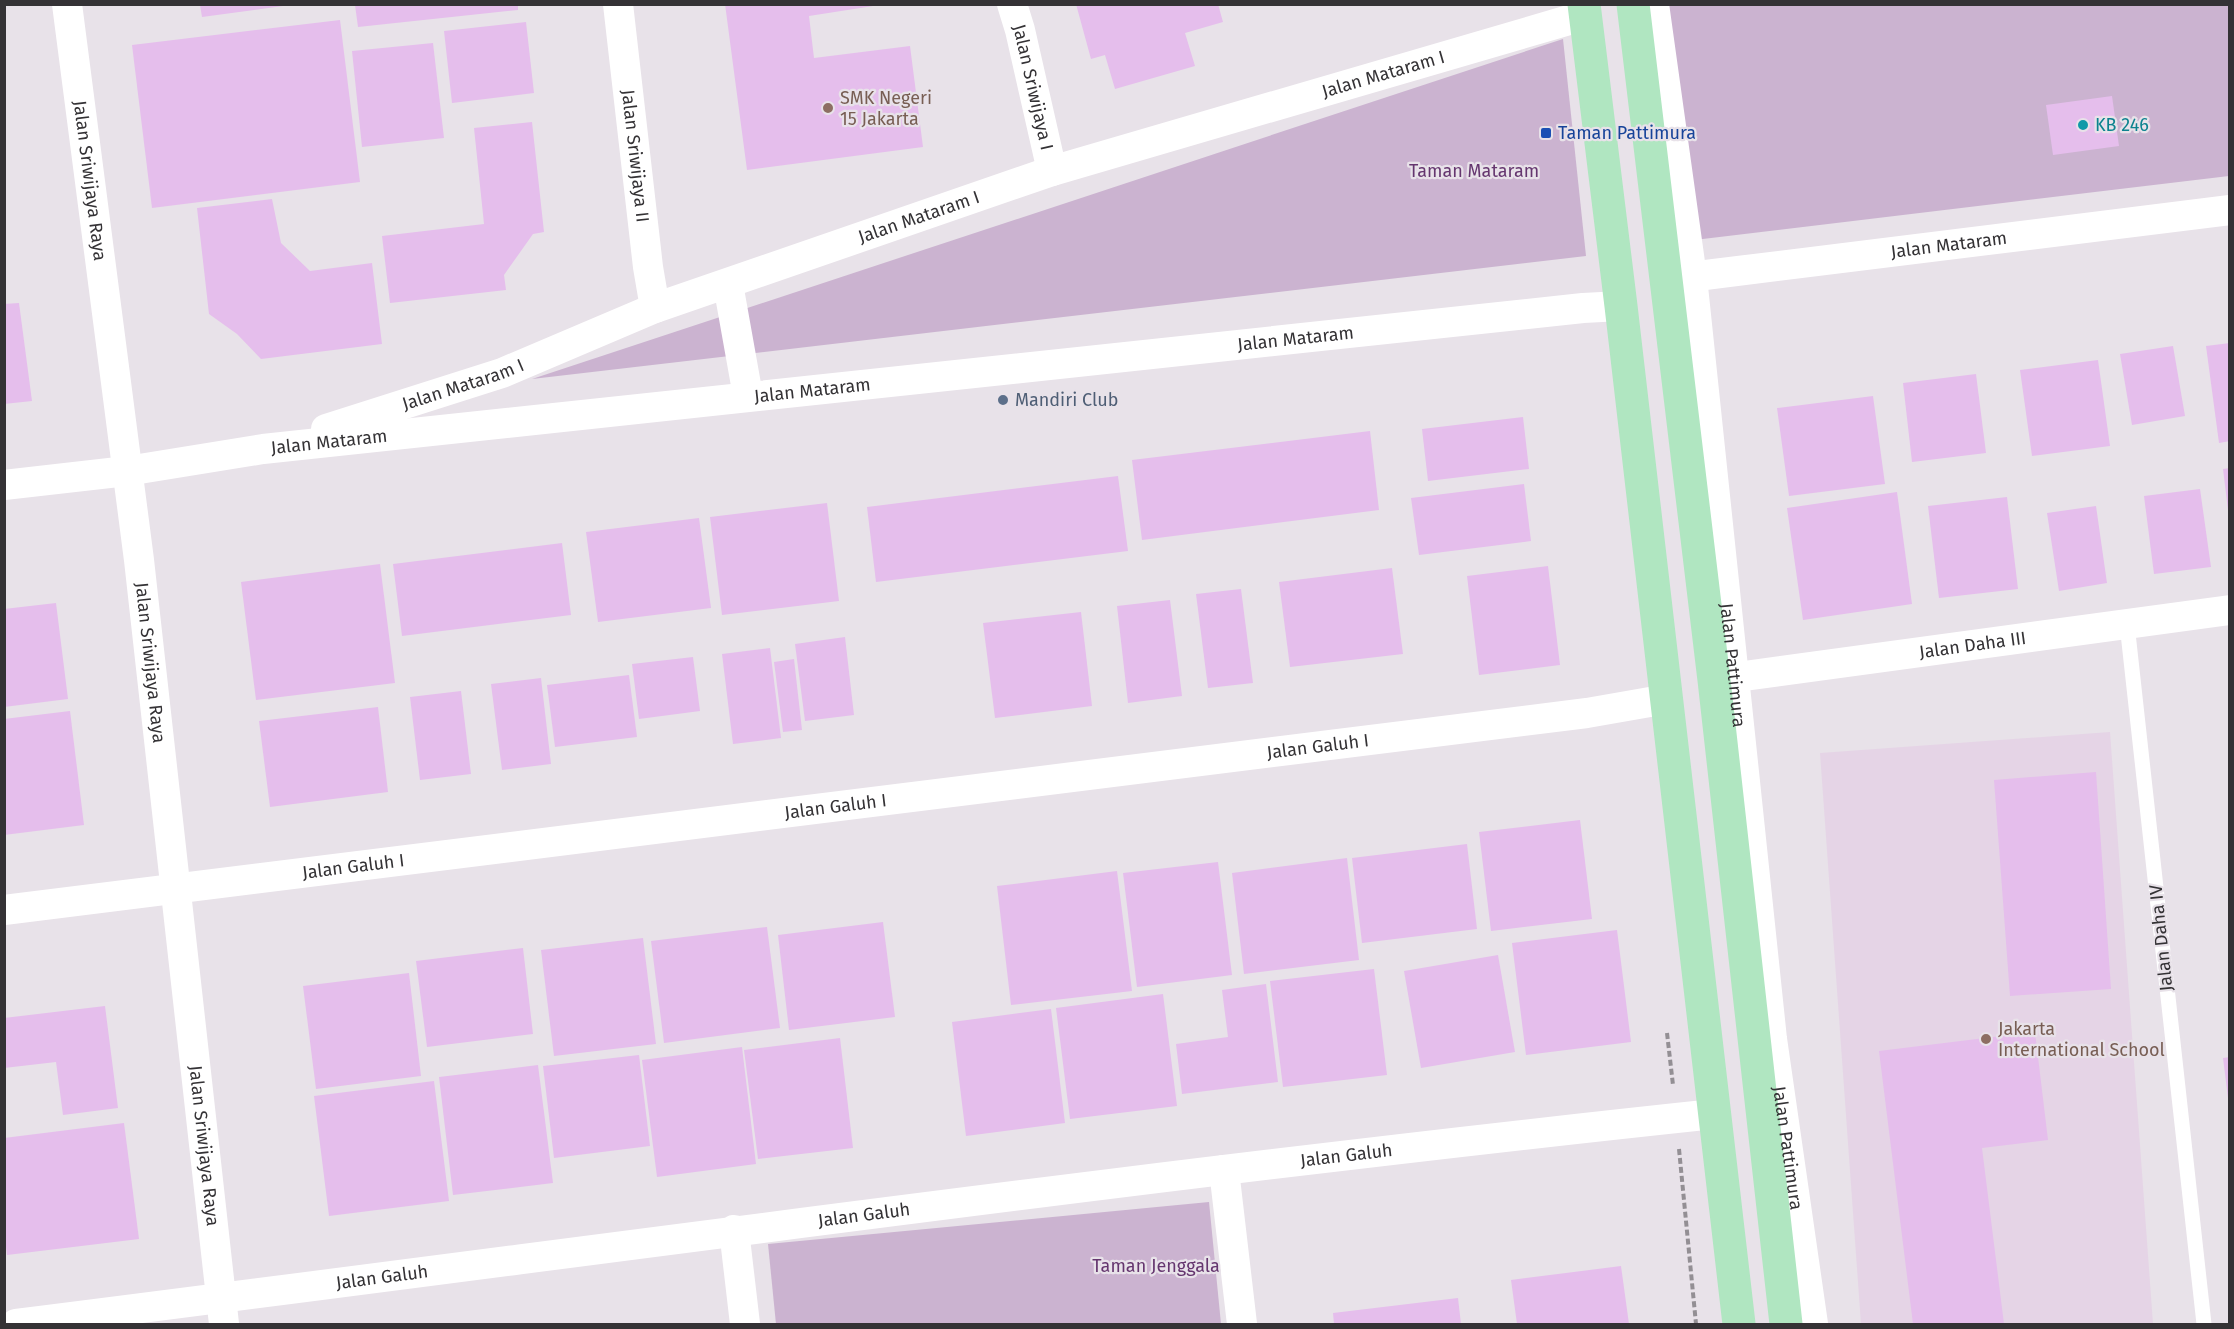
<svg xmlns="http://www.w3.org/2000/svg" width="2234" height="1329" viewBox="0 0 2234 1329" font-family="'Fira Sans',sans-serif">
	<style>
		.education { fill: #e5d4e6 }
		.green { fill: #cbb3d0 }
		.building { fill: #e5beec }
		.lines { fill: none; stroke-linecap: round; stroke-linejoin: round }
		.path { stroke: #938f94; stroke-width: 4; stroke-dasharray: 6 3; stroke-linecap: butt }
		.service { stroke: #fff; stroke-width: 15 }
		.minor { stroke: #fff; stroke-width: 30 }
		.primary { stroke: #b0e6c1; stroke-width: 33 }
		.education-dot { fill: #8d6e63; stroke: #e8e2e9; stroke-width: 2 }
		.culture-dot { fill: #0f9aa8; stroke: #e8e2e9; stroke-width: 2 }
		.transit-dot { fill: #1a4fb4; stroke: #e8e2e9; stroke-width: 2 }
		.service-dot { fill: #5c6f8a; stroke: #e8e2e9; stroke-width: 2 }
		.labels { text-anchor: middle; stroke-width: 4.5; stroke-linejoin: round; paint-order: stroke }
		.street-label { font-size: 18px; fill: #343235; stroke: #e8e2e9 }
		.education-label { font-size: 18px; fill: #785e54; stroke: #e8e2e9; text-anchor: start }
		.culture-label { font-size: 18px; fill: #0d838f; stroke: #e8e2e9; text-anchor: start }
		.transit-label { font-size: 18px; fill: #164399; stroke: #e8e2e9; text-anchor: start }
		.park-label { font-size: 18px; fill: #65366f; stroke: #e8e2e9 }
		.service-label { font-size: 18px; fill: #4e5e75; stroke: #e8e2e9; text-anchor: start }
	</style>
	<rect width="100%" height="100%" fill="#e8e2e9"/>
	<path class="education" d="M 2110,732 L 2153,1324 L 1861,1324 L 1820,753 Z"/>
	<g class="green">
		<path d="M 1658,5 L 2229,5 L 2229,176 L 1686,241 Z"/>
		<path d="M 1563,39 L 1586,256 L 532,379 Z"/>
		<path d="M 1209,1202 L 1221,1324 L 776,1324 L 768,1244 Z"/>
	</g>
	<g class="building">
		<path d="M 725,4 L 886,4 L 809,16 L 814,58 L 910,46 L 923,147 L 747,170 Z"/>
		<path d="M 1076,4 L 1218,4 L 1223,22 L 1185,33 L 1195,66 L 1115,89 L 1105,55 L 1091,59 Z"/>
		<path d="M 200,5 L 283,5 L 283,6 L 202,17 Z"/>
		<path d="M 355,5 L 518,5 L 518,10 L 358,27 Z"/>
		<path d="M 340,20 L 360,182 L 152,208 L 132,45 Z"/>
		<path d="M 526,22 L 534,93 L 452,103 L 444,31 Z"/>
		<path d="M 433,43 L 444,138 L 362,147 L 352,51 Z"/>
		<path d="M 2112,96 L 2119,146 L 2053,155 L 2046,105 Z"/>
		<path d="M 532,122 L 544,232 L 533,234 L 504,275 L 506,290 L 390,303 L 382,236 L 484,224 L 474,128 Z"/>
		<path d="M 272,199 L 281,243 L 310,271 L 372,263 L 382,344 L 261,359 L 237,334 L 209,314 L 197,208 Z"/>
		<path d="M 19,303 L 32,401 L 4,404 L 4,304 Z"/>
		<path d="M 2230,343 L 2230,441 L 2219,443 L 2206,346 Z"/>
		<path d="M 2173,346 L 2185,416 L 2132,425 L 2120,354 Z"/>
		<path d="M 2098,360 L 2110,446 L 2032,456 L 2020,370 Z"/>
		<path d="M 1976,374 L 1986,453 L 1912,462 L 1903,383 Z"/>
		<path d="M 1873,396 L 1885,484 L 1789,496 L 1777,408 Z"/>
		<path d="M 1523,417 L 1529,469 L 1428,481 L 1422,429 Z"/>
		<path d="M 1370,431 L 1379,510 L 1142,540 L 1132,460 Z"/>
		<path d="M 2230,468 L 2230,510 L 2228,510 L 2223,469 Z"/>
		<path d="M 1118,476 L 1128,551 L 876,582 L 867,507 Z"/>
		<path d="M 1524,484 L 1531,541 L 1419,555 L 1411,498 Z"/>
		<path d="M 2200,489 L 2211,567 L 2154,574 L 2144,496 Z"/>
		<path d="M 1897,492 L 1912,604 L 1803,620 L 1787,508 Z"/>
		<path d="M 2007,497 L 2018,589 L 1939,598 L 1928,506 Z"/>
		<path d="M 827,503 L 839,601 L 722,615 L 710,517 Z"/>
		<path d="M 2096,506 L 2107,583 L 2059,591 L 2047,513 Z"/>
		<path d="M 699,518 L 711,608 L 598,622 L 586,532 Z"/>
		<path d="M 562,543 L 571,615 L 402,636 L 393,564 Z"/>
		<path d="M 380,564 L 395,683 L 256,700 L 241,582 Z"/>
		<path d="M 1548,566 L 1560,665 L 1479,675 L 1467,576 Z"/>
		<path d="M 1392,568 L 1403,654 L 1290,667 L 1279,582 Z"/>
		<path d="M 1241,589 L 1253,683 L 1208,688 L 1196,594 Z"/>
		<path d="M 1170,600 L 1182,696 L 1128,703 L 1117,606 Z"/>
		<path d="M 56,603 L 68,699 L 4,707 L 4,609 Z"/>
		<path d="M 1081,612 L 1092,706 L 995,718 L 983,623 Z"/>
		<path d="M 845,637 L 854,715 L 805,721 L 795,644 Z"/>
		<path d="M 770,648 L 781,738 L 733,744 L 722,654 Z"/>
		<path d="M 693,657 L 700,711 L 639,719 L 632,664 Z"/>
		<path d="M 794,659 L 802,730 L 783,732 L 774,662 Z"/>
		<path d="M 629,675 L 637,737 L 555,747 L 547,685 Z"/>
		<path d="M 541,678 L 551,764 L 502,770 L 491,684 Z"/>
		<path d="M 461,691 L 471,774 L 420,780 L 410,697 Z"/>
		<path d="M 378,707 L 388,792 L 270,807 L 259,721 Z"/>
		<path d="M 70,711 L 84,825 L 4,835 L 4,719 Z"/>
		<path d="M 2096,772 L 2111,989 L 2010,996 L 1994,780 Z"/>
		<path d="M 1580,820 L 1592,919 L 1491,931 L 1479,832 Z"/>
		<path d="M 1467,844 L 1477,929 L 1362,943 L 1352,858 Z"/>
		<path d="M 1347,858 L 1359,960 L 1244,974 L 1232,873 Z"/>
		<path d="M 1218,862 L 1232,975 L 1137,987 L 1123,873 Z"/>
		<path d="M 1117,871 L 1132,991 L 1011,1005 L 997,886 Z"/>
		<path d="M 883,922 L 895,1017 L 789,1030 L 778,935 Z"/>
		<path d="M 767,927 L 780,1028 L 664,1043 L 651,941 Z"/>
		<path d="M 1617,930 L 1631,1042 L 1526,1055 L 1512,943 Z"/>
		<path d="M 643,938 L 656,1044 L 554,1056 L 541,950 Z"/>
		<path d="M 523,948 L 533,1034 L 427,1047 L 416,961 Z"/>
		<path d="M 1498,955 L 1515,1052 L 1421,1068 L 1404,971 Z"/>
		<path d="M 1374,969 L 1387,1075 L 1283,1087 L 1270,981 Z"/>
		<path d="M 409,973 L 421,1076 L 316,1089 L 303,986 Z"/>
		<path d="M 1266,984 L 1278,1082 L 1182,1094 L 1176,1044 L 1228,1037 L 1222,990 Z"/>
		<path d="M 1163,994 L 1177,1106 L 1070,1119 L 1056,1008 Z"/>
		<path d="M 105,1006 L 118,1108 L 63,1115 L 56,1062 L 4,1068 L 4,1018 Z"/>
		<path d="M 1051,1009 L 1065,1123 L 966,1136 L 952,1022 Z"/>
		<path d="M 2035,1032 L 2048,1140 L 1982,1148 L 2004,1324 L 1913,1324 L 1879,1051 Z"/>
		<path d="M 840,1038 L 853,1148 L 758,1159 L 744,1050 Z"/>
		<path d="M 742,1047 L 756,1164 L 657,1177 L 642,1060 Z"/>
		<path d="M 639,1055 L 650,1146 L 554,1158 L 543,1066 Z"/>
		<path d="M 2230,1057 L 2230,1097 L 2228,1098 L 2223,1058 Z"/>
		<path d="M 538,1065 L 553,1183 L 453,1195 L 439,1077 Z"/>
		<path d="M 434,1081 L 449,1201 L 329,1216 L 314,1096 Z"/>
		<path d="M 124,1123 L 139,1239 L 7,1255 L 4,1231 L 4,1138 Z"/>
		<path d="M 1621,1266 L 1629,1324 L 1517,1324 L 1511,1280 Z"/>
		<path d="M 1458,1298 L 1461,1324 L 1334,1324 L 1333,1313 Z"/>
	</g>
	<g class="lines">
		<g class="path">
			<path d="M 1667,1033 L 1673,1085"/>
			<path d="M 1679,1149 L 1696,1324"/>
		</g>
		<path class="service" d="M 2127,624 L 2204,1324"/>
		<g class="minor">
			<path id="s1" d="M 67,4 L 139,560 L 224,1324"/>
			<path id="s2" d="M 618,4 L 648,267 L 655,308"/>
			<path id="s3" d="M 1012,4 L 1020,30 L 1052,171"/>
			<path id="s4" d="M 1654,4 L 1692,277 L 1772,1039 L 1813,1324"/>
			<path id="s5" d="M 1673,279 L 2230,210"/>
			<path d="M 728,284 L 748,396"/>
			<path id="s6" d="M 326,429 L 502,373 L 655,308 L 1052,171 L 1586,15"/>
			<path id="s7" d="M 4,485 L 127,471 L 263,449 L 1583,308 L 1621,306"/>
			<path id="s8" d="M 1715,680 L 2230,610"/>
			<path id="s9" d="M 4,910 L 1587,713 L 1667,699"/>
			<path d="M 1224,1170 L 1242,1324"/>
			<path d="M 734,1230 L 745,1324"/>
			<path id="s10" d="M 16,1324 C 582,1253 1147,1174 1714,1114"/>
		</g>
		<g class="primary">
			<path d="M 1584,4 L 1621,306 L 1739,1324"/>
			<path d="M 1633,4 L 1714,680 L 1786,1324"/>
		</g>
	</g>
	<g class="education-dot">
		<circle cx="828" cy="108" r="6"/>
		<circle cx="1986" cy="1039" r="6"/>
	</g>
	<circle class="culture-dot" cx="2083" cy="125" r="6"/>
	<rect class="transit-dot" x="1540" y="127" width="12" height="12" rx="3"/>
	<circle class="service-dot" cx="1003" cy="400" r="6"/>
	<g class="labels">
		<g class="street-label">
			<text dy="6" stroke="none"><textPath href="#s6" startOffset="1116">Jalan Mataram I</textPath></text>
			<text dy="6" stroke="none"><textPath href="#s3" startOffset="86">Jalan Sriwijaya I</textPath></text>
			<text dy="6" stroke="none"><textPath href="#s2" startOffset="153">Jalan Sriwijaya II</textPath></text>
			<text dy="6" stroke="none"><textPath href="#s1" startOffset="178">Jalan Sriwijaya Raya</textPath></text>
			<text dy="6" stroke="none"><textPath href="#s6" startOffset="630">Jalan Mataram I</textPath></text>
			<text dy="6" stroke="none"><textPath href="#s5" startOffset="278">Jalan Mataram</textPath></text>
			<text dy="6" stroke="none"><textPath href="#s7" startOffset="1300">Jalan Mataram</textPath></text>
			<text dy="6" stroke="none"><textPath href="#s6" startOffset="144">Jalan Mataram I</textPath></text>
			<text dy="6" stroke="none"><textPath href="#s7" startOffset="814">Jalan Mataram</textPath></text>
			<text dy="6" stroke="none"><textPath href="#s7" startOffset="328">Jalan Mataram</textPath></text>
			<text dy="6" stroke="none"><textPath href="#s8" startOffset="260">Jalan Daha III</textPath></text>
			<text dy="6" stroke="none"><textPath href="#s1" startOffset="664">Jalan Sriwijaya Raya</textPath></text>
			<text dy="6" stroke="none"><textPath href="#s4" startOffset="666">Jalan Pattimura</textPath></text>
			<text dy="6" stroke="none"><textPath href="#s9" startOffset="1324">Jalan Galuh I</textPath></text>
			<text dy="6" stroke="none"><textPath href="#s9" startOffset="838">Jalan Galuh I</textPath></text>
			<text dy="6" stroke="none"><textPath href="#s9" startOffset="352">Jalan Galuh I</textPath></text>
			<text transform="translate(2161 938) rotate(-96)" y="6">Jalan Daha IV</text>
			<text dy="6" stroke="none"><textPath href="#s1" startOffset="1150">Jalan Sriwijaya Raya</textPath></text>
			<text dy="6" stroke="none"><textPath href="#s4" startOffset="1152">Jalan Pattimura</textPath></text>
			<text dy="6" stroke="none"><textPath href="#s10" startOffset="1341">Jalan Galuh</textPath></text>
			<text dy="6" stroke="none"><textPath href="#s10" startOffset="855">Jalan Galuh</textPath></text>
			<text dy="6" stroke="none"><textPath href="#s10" startOffset="369">Jalan Galuh</textPath></text>
		</g>
		<g class="education-label">
			<text x="840" y="104">SMK Negeri<tspan x="840" dy="21">15 Jakarta</tspan></text>
			<text x="1998" y="1035">Jakarta<tspan x="1998" dy="21">International School</tspan></text>
		</g>
		<g class="culture-label">
			<text x="2095" y="131">KB 246</text>
		</g>
		<g class="transit-label">
			<text x="1558" y="139">Taman Pattimura</text>
		</g>
		<g class="park-label">
			<text x="1474" y="177">Taman Mataram</text>
			<text x="1156" y="1272">Taman Jenggala</text>
		</g>
		<g class="service-label">
			<text x="1015" y="406">Mandiri Club</text>
		</g>
	</g>
	<rect width="2234" height="1329" fill="none" stroke="#343235" stroke-width="12"/>
</svg>
